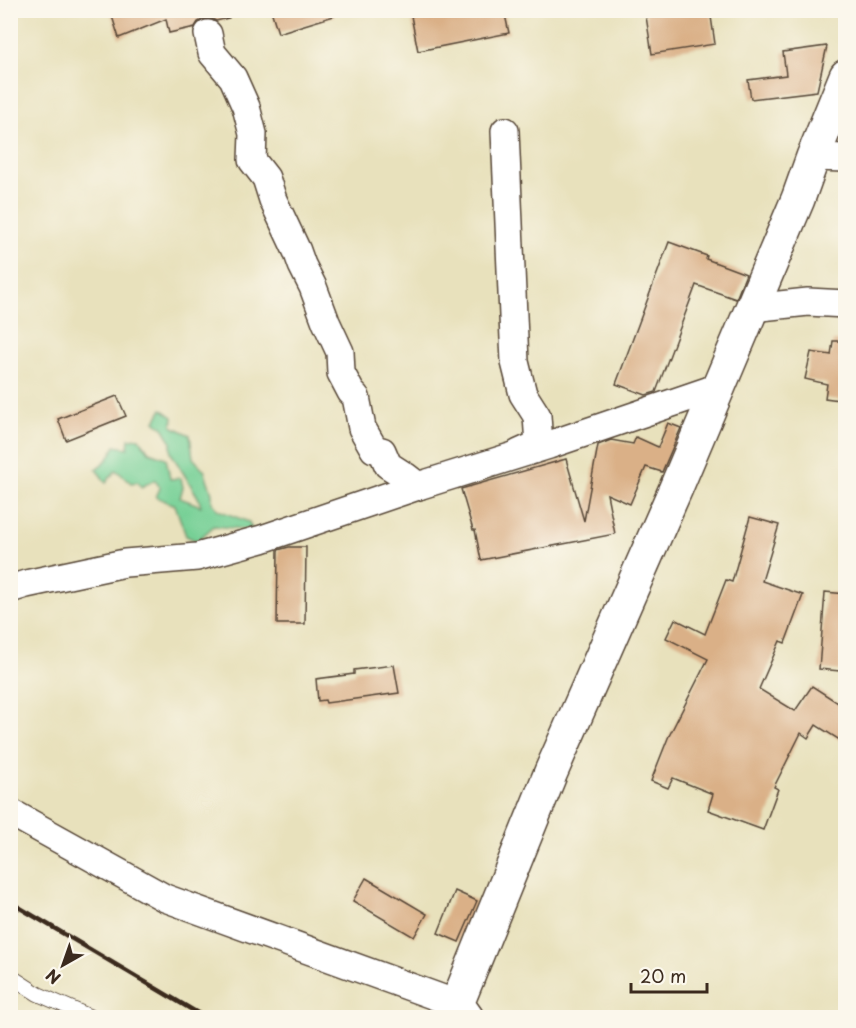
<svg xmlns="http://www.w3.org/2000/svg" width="856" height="1028" viewBox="0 0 856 1028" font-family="'Playpen Sans',sans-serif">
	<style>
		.green { fill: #77d096; stroke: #597d5a; stroke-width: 1.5 }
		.building { fill: #dab087 }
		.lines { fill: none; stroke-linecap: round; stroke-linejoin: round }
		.service-casing { stroke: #554536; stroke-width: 16 }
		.minor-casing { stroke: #554536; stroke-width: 30 }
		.secondary-casing { stroke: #554536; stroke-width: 36 }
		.service { stroke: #fff; stroke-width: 14 }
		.minor { stroke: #fff; stroke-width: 27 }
		.secondary { stroke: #fff; stroke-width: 33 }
		.rail { stroke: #3b2a1e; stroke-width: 4.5 }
	</style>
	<rect width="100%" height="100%" fill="#fbf7ec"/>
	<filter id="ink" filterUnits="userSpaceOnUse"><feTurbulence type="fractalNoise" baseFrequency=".0167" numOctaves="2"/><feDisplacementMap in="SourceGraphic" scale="12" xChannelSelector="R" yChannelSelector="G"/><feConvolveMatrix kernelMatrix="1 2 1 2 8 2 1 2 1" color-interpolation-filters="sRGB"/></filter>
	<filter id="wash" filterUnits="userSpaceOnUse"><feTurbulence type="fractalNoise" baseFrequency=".008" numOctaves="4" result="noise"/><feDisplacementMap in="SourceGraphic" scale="24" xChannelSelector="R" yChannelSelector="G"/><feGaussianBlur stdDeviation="1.35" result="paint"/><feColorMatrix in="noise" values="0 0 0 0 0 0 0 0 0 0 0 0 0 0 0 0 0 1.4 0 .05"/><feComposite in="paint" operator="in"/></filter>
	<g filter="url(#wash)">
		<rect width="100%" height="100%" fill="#e8e1bc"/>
		<path class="green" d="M 162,409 L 173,417 L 172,426 L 190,435 L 193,458 L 204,470 L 212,493 L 212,502 L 218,510 L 249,522 L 252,530 L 214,526 L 197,541 L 186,536 L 175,505 L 156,497 L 160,488 L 155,480 L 141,487 L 138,482 L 131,483 L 116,470 L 106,483 L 96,469 L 108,459 L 115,446 L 128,448 L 129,439 L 139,438 L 149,452 L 166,458 L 170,479 L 181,478 L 183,487 L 180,498 L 201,506 L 198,497 L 171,453 L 171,441 L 164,429 L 155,421 Z"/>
		<g id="blocks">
			<g class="building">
				<path d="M 110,10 L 229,10 L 229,18 L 216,21 L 212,19 L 204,19 L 198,22 L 195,27 L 169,33 L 166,19 L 119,38 Z"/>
				<path d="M 271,10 L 334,10 L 334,16 L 278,33 Z"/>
				<path d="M 441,10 L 504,10 L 509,33 L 418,51 L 411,16 Z"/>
				<path d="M 645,10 L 710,10 L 715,44 L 652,54 Z"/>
				<path d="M 827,46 L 817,91 L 751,99 L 748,80 L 786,75 L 783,52 Z"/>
				<path d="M 669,242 L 707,256 L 706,259 L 746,274 L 736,299 L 696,285 L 656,392 L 646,395 L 616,384 Z"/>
				<path d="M 833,341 L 846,341 L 846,401 L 825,398 L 827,384 L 805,379 L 811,352 L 831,355 Z"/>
				<path d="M 117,396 L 126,416 L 66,440 L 58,419 Z"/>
				<path d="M 668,423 L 681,428 L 662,472 L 646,467 L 630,504 L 607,494 L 615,534 L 481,560 L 475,530 L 473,530 L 461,489 L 566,459 L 584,521 L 598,445 L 611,440 L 633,444 L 636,437 L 658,447 Z"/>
				<path d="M 750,517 L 779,525 L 762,581 L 803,595 L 785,643 L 780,641 L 759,689 L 795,711 L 812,686 L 846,708 L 846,744 L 816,725 L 808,738 L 801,733 L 774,787 L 778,789 L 763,830 L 708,810 L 713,794 L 673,778 L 668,788 L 651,781 L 668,738 L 708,659 L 666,638 L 675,619 L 705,634 L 726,580 L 732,582 Z"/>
				<path d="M 289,547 L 306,547 L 305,624 L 277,624 L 278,550 Z"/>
				<path d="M 825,592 L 846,594 L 846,617 L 843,617 L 840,671 L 819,669 Z"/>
				<path d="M 394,665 L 399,693 L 326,703 L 325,700 L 318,701 L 316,679 L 354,674 L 354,670 Z"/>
				<path d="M 366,878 L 427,914 L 414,937 L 353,901 Z"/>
				<path d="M 455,891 L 477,901 L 459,942 L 438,933 Z"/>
			</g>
		</g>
	</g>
	<g filter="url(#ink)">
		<use href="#blocks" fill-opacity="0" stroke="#554536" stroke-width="1.5"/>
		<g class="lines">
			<defs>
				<path id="service" d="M 10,976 L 38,994 L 93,1018"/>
				<g id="minor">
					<path d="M 208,34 L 212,53 L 233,78 L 246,107 L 253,134 L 252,160 L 266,178 L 273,200 L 297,251 L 302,265 L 313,287 L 326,322 L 340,352 L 341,373 L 351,392 L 356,397 L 362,428 L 374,449 L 382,451 L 388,465 L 405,476 L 418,486"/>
					<path d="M 505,131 L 515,362 L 523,394 L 537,416 L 539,444 L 519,453"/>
					<path d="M 813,157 L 846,158"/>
					<path d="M 751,308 L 808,302 L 846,304"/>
					<path d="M 10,589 L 26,584 L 125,563 L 197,557 L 262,539 L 418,486 L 549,445 L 719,387"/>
					<path d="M 10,812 L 165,898 L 457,1004"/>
				</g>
				<path id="secondary" d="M 467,1018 L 457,1004 L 551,772 L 676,488 L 798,199 L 813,157 L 846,76"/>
			</defs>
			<use href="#service" class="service-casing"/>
			<use href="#minor" class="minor-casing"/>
			<use href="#secondary" class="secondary-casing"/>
			<use href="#service" class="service"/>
			<use href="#minor" class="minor"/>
			<use href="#secondary" class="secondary"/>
			<path class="rail" d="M 10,902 L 206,1018"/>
		</g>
	</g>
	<rect width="856" height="1028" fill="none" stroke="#fbf7ec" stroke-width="36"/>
	<g transform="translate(63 965) rotate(220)" stroke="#fbf7ec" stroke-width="4.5" paint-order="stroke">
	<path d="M0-4.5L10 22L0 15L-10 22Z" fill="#3b2a1e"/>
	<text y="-9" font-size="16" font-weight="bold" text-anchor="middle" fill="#3b2a1e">N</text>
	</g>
	<path d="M631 983v9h76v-9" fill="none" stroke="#3b2a1e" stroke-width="3"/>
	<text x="640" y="983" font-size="18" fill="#3b2a1e" stroke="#fbf7ec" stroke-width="4.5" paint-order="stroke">20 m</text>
</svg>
